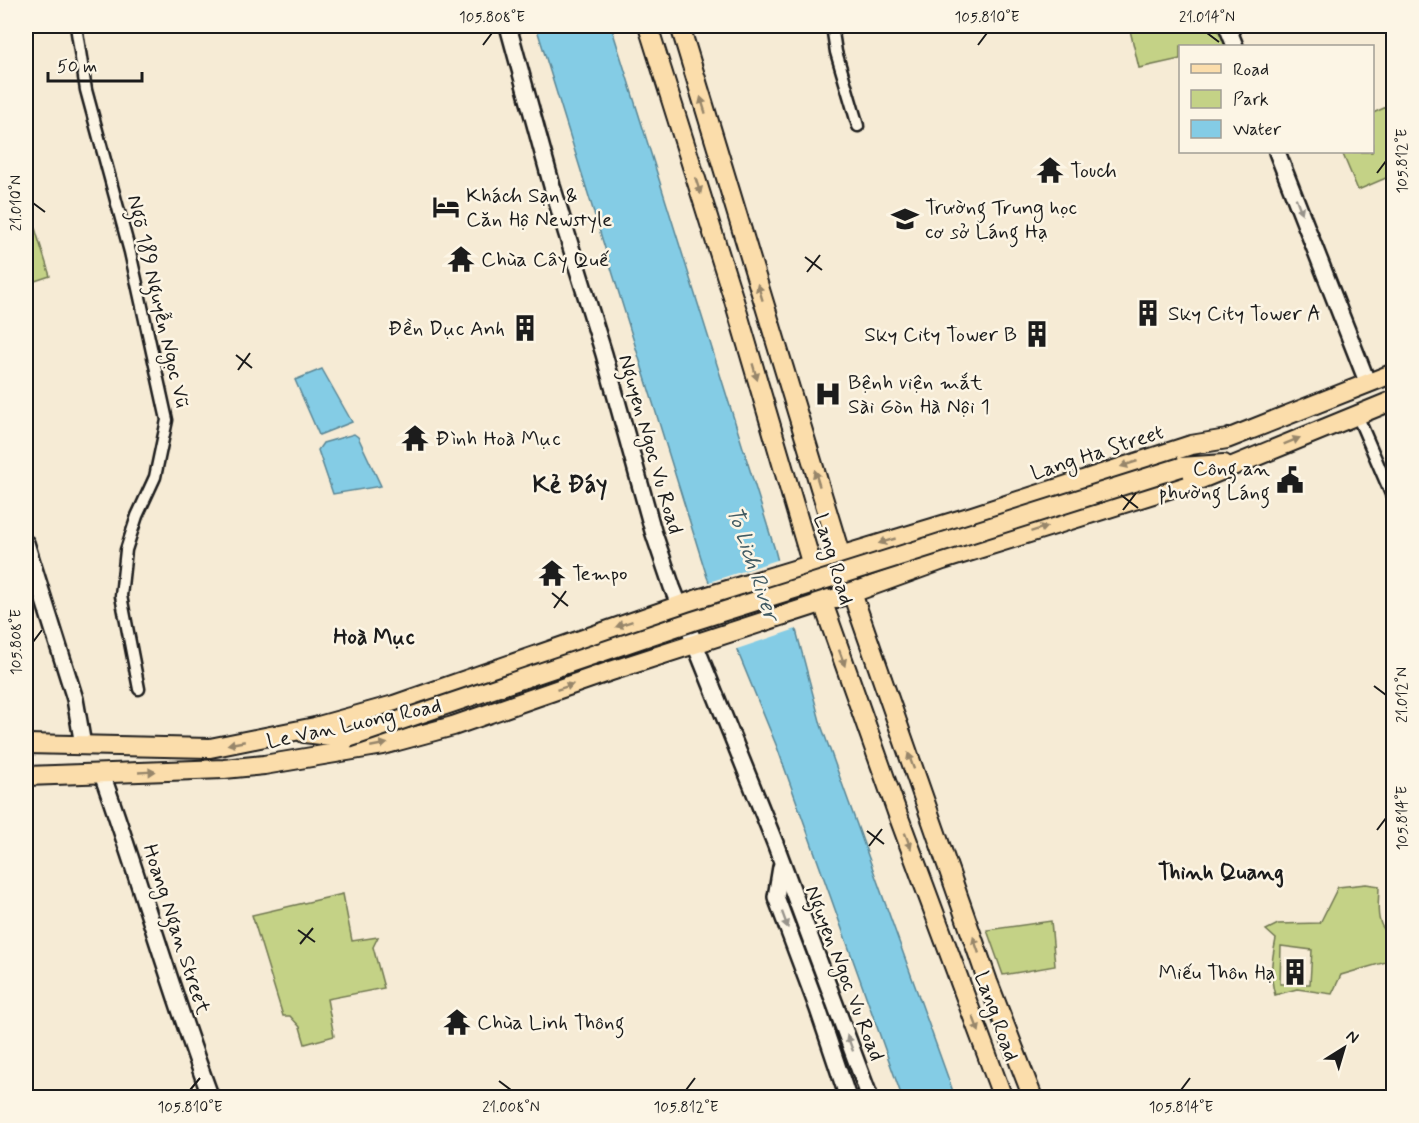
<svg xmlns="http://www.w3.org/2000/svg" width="1419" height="1123" viewBox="0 0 1419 1123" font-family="Mynerve,sans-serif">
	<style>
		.green { fill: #c4d286; stroke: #707751; stroke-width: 1.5; fill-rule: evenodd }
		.water { fill: #84cce5; stroke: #5a8695; stroke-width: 1.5 }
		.pier { fill: #f6ebd5 }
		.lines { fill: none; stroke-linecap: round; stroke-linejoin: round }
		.street-casing { stroke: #1c1c1c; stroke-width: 15 }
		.secondary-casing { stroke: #1c1c1c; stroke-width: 20 }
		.primary-casing { stroke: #1c1c1c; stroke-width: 22 }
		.street { stroke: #fcf5e5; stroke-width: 10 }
		.secondary { stroke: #fcf5e5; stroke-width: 15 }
		.primary { stroke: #fbddab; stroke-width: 18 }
		.primary-bridge-casing { stroke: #1c1c1c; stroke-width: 22; stroke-linecap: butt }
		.primary-bridge { stroke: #fbddab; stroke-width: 18 }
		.oneway { fill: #97866b }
		.oneway2 { fill: #97938b }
		.ticks { fill: none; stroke: #1c1c1c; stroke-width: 2 }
		.labels { text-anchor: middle; stroke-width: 5; stroke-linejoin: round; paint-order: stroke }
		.poi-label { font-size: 21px; fill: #1c1c1c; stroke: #fcf5e5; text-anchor: start }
		.street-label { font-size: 21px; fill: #1c1c1c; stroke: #fcf5e5 }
		.water-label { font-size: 22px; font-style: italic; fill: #405a62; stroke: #fcf5e5 }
		.neighbourhood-label { font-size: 22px; font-weight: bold; fill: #1c1c1c; stroke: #fcf5e5 }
		.quarter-label { font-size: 24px; font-weight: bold; fill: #1c1c1c; stroke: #fcf5e5 }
		.neatline { fill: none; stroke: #1c1c1c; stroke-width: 2 }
		.ticks-label { font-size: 15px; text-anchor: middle; fill: #1c1c1c }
	</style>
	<rect width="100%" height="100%" fill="#f6ebd5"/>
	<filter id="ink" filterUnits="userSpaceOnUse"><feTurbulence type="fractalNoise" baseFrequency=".0167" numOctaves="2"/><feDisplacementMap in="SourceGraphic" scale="12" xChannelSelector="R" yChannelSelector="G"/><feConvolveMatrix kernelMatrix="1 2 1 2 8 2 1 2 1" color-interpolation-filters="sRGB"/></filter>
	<g filter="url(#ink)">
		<g class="green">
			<path d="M 1129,26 L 1222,26 L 1231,46 L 1180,46 L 1180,59 L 1139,68 Z"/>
			<path d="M 1393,104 L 1393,175 L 1358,190 L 1342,152 L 1372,152 L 1373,113 Z"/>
			<path d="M 29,209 L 50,276 L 26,284 L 26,210 Z"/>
			<path d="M 1366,884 L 1379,886 C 1379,904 1373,927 1393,936 L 1393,942 L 1386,962 L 1341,975 L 1332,994 L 1297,989 L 1275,995 C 1269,975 1272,959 1276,939 L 1266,930 L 1278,924 L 1320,923 L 1338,887 ZM 1281,946 L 1312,950 L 1310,984 L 1280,984 Z"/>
			<path d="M 343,894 L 352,941 L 378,937 L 373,947 L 384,988 L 327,999 L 334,1036 L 305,1044 L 300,1027 L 290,1016 L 283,1016 L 252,915 Z"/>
			<path d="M 1051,921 L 1055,966 L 1003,975 L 987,930 Z"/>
		</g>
		<g class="water">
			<path d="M 536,26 L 611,26 L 775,550 L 821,725 L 955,1097 L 902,1097 L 777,747 L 707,577 Z"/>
			<path d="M 322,369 L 352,422 L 319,435 L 295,380 Z"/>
			<path d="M 354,434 L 358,437 L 381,486 L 333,494 L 318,450 L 323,443 Z"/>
		</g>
		<path class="pier" d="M 780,559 L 799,628 L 734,650 L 706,583 Z"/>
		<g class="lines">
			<defs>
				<g id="street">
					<path d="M 76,26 L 86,90 L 130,252 L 167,420 L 155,477 L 137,516 L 126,550 L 121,596 L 139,689"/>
					<path d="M 832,26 L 836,52 L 858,126"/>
					<path d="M 1357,415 L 1394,501"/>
				</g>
				<g id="secondary">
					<path d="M 508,26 L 552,186 L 604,354 L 653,531 L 672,587 L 775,843 L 870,1098"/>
					<path d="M 1227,26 L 1235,46"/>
					<path d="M 1277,152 L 1368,384"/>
					<path d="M 26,543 L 75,699 L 83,745"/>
					<path d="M 102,774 C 140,881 171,991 211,1098"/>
					<path d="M 781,867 L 776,897 L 818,1009 L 848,1098"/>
				</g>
				<g id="primary">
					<path d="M 648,26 L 733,297 L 823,603 L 898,815 L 1003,1098"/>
					<path d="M 680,26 L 852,593 L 988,982 L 1033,1098"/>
					<path d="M 1181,467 L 1224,464"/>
					<path d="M 304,733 L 348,738"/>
					<path d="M 26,744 L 210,748 L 315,727 L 394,705 L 701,598 L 972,516 L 1191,445 L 1227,439 L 1394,373"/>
					<path d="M 26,776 L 224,769 L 264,765 L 383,745 L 453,726 L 611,671 L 852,593 L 943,560 L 1201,479 L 1394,400"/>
				</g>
			</defs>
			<use href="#street" class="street-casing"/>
			<use href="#secondary" class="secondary-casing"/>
			<use href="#primary" class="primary-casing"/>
			<use href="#street" class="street"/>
			<use href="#secondary" class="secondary"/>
			<use href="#primary" class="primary"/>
			<defs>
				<path id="primary-bridge" d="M 348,738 L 693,621 L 1181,467"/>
			</defs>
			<use href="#primary-bridge" class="primary-bridge-casing"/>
			<use href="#primary-bridge" class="primary-bridge"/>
		</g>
		<defs><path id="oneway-solid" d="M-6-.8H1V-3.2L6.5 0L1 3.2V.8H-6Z" transform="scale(1.5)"/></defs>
		<g class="oneway">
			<use href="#oneway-solid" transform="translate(703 105) rotate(-107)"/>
			<use href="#oneway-solid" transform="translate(698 186) rotate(72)"/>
			<use href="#oneway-solid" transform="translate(760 292) rotate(-107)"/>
			<use href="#oneway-solid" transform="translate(755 372) rotate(74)"/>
			<use href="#oneway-solid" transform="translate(1292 441) rotate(-22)"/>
			<use href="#oneway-solid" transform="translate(1129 464) rotate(162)"/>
			<use href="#oneway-solid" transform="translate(817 478) rotate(-107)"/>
			<use href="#oneway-solid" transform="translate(1039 529) rotate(-18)"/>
			<use href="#oneway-solid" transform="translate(887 541) rotate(164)"/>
			<use href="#oneway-solid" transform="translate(624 624) rotate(161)"/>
			<use href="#oneway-solid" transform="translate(842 658) rotate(70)"/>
			<use href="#oneway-solid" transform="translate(565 687) rotate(-19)"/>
			<use href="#oneway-solid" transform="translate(236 743) rotate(169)"/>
			<use href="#oneway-solid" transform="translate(379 745) rotate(-11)"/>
			<use href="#oneway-solid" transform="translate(911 761) rotate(-110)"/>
			<use href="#oneway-solid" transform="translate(147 772) rotate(-3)"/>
			<use href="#oneway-solid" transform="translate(908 841) rotate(69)"/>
			<use href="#oneway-solid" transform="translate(976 945) rotate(-109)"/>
			<use href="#oneway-solid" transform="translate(976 1024) rotate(69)"/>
		</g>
		<g class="oneway2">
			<use href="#oneway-solid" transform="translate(1299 206) rotate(69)"/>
			<use href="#oneway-solid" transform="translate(785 920) rotate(70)"/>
			<use href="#oneway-solid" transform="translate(850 1043) rotate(-110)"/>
		</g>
	</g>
	<path class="ticks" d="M 1207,33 L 1219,42M 483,45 L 492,33M 978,45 L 987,33M 1377,173 L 1386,161M 33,203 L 45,212M 805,257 L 822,270M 807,272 L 820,255M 236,355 L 252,368M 238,370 L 250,353M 1121,495 L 1138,508M 1123,510 L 1136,493M 552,593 L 568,606M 554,608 L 566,591M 33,642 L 42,630M 1374,686 L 1386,695M 1377,830 L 1386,818M 867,831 L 884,844M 869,846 L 882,829M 298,930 L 315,942M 300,944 L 313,928M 499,1081 L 511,1090M 190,1090 L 200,1078M 686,1090 L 695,1078M 1181,1090 L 1190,1078"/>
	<defs>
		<symbol id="temple-bare" viewBox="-9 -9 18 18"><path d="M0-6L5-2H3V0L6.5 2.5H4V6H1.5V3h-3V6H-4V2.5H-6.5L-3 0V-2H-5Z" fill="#1c1c1c" stroke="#fcf5e5" stroke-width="2.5" paint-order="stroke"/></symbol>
		<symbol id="hotel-bare" viewBox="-9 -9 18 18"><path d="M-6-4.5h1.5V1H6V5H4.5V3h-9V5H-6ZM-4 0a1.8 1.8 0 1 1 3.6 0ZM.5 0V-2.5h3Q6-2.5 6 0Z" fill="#1c1c1c" stroke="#fcf5e5" stroke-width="2.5" paint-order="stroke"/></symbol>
		<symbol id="school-bare" viewBox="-9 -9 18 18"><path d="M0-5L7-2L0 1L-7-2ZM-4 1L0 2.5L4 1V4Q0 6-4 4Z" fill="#1c1c1c" stroke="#fcf5e5" stroke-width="2.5" paint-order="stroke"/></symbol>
		<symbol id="building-bare" viewBox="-9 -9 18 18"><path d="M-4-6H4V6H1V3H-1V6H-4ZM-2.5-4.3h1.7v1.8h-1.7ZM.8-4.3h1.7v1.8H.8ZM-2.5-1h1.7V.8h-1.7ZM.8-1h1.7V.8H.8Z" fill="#1c1c1c" stroke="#fcf5e5" stroke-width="2.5" paint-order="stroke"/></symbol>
		<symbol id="hospital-bare" viewBox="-9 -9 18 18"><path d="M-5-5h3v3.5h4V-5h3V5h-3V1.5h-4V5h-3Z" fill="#1c1c1c" stroke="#fcf5e5" stroke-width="2.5" paint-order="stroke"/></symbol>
		<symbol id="civic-bare" viewBox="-9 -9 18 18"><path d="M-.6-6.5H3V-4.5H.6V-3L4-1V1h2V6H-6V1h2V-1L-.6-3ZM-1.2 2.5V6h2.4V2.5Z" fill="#1c1c1c" stroke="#fcf5e5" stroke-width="2.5" paint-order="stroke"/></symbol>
	</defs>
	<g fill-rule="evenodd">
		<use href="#temple-bare" x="1031" y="151" width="38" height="38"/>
		<use href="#hotel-bare" x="427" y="188" width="38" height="38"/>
		<use href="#school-bare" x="886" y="200" width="38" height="38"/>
		<use href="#temple-bare" x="442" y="240" width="38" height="38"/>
		<use href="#building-bare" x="1129" y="294" width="38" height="38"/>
		<use href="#building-bare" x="506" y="309" width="38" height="38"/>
		<use href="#building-bare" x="1018" y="315" width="38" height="38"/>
		<use href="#hospital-bare" x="809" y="375" width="38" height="38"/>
		<use href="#temple-bare" x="396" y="419" width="38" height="38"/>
		<use href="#civic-bare" x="1271" y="461" width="38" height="38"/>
		<use href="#temple-bare" x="533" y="554" width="38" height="38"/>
		<use href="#building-bare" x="1276" y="953" width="38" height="38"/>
		<use href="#temple-bare" x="438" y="1003" width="38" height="38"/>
	</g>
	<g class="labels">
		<g class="poi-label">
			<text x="1070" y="177">Touch</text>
			<text x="466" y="202">Khách Sạn &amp;<tspan x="466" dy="24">Căn Hộ Newstyle</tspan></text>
			<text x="925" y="214">Trường Trung học<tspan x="925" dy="24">cơ sở Láng Hạ</tspan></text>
			<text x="481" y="266">Chùa Cây Quế</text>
			<text x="1168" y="320">Sky City Tower A</text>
			<text x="505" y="335" text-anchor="end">Đền Dục Anh</text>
			<text x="1017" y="341" text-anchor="end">Sky City Tower B</text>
			<text x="848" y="389">Bệnh viện mắt<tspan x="848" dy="24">Sài Gòn Hà Nội 1</tspan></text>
			<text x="435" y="445">Đình Hoà Mục</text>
			<text x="1270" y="475" text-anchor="end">Công an<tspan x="1270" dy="24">phường Láng</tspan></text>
			<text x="572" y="580">Tempo</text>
			<text x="1275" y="979" text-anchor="end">Miếu Thôn Hạ</text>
			<text x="477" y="1029">Chùa Linh Thông</text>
		</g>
		<g class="street-label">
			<text transform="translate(159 301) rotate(77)" y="7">Ngõ 189 Nguyễn Ngọc Vũ</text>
			<text transform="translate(651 444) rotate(74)" y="7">Nguyen Ngoc Vu Road</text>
			<text transform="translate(1097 452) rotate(-18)" y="7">Lang Ha Street</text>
			<text transform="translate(834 559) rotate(73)" y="7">Lang Road</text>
			<text transform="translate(354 723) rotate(-12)" y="7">Le Van Luong Road</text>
			<text transform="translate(177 929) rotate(72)" y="7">Hoang Ngan Street</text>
			<text transform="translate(845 973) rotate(69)" y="7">Nguyen Ngoc Vu Road</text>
			<text transform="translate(997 1016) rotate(70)" y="7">Lang Road</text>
		</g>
		<g class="water-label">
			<text transform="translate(754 563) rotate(71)" y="8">To Lich River</text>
		</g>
		<g class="neighbourhood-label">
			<text x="374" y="644">Hoà Mục</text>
			<text x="1221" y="879">Thinh Quang</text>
		</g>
		<g class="quarter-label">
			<text x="570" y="492">Kẻ Đáy</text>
		</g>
	</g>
	<rect width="1419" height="1123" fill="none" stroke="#fcf5e5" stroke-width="66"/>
	<rect x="1179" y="45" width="195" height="108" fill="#fcf5e5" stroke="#a29e95" stroke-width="1.5"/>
	<rect x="1191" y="64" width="30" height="9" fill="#fbddab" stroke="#a29e95" stroke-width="1.5"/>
	<text x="1233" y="75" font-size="18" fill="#1c1c1c">Road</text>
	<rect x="1191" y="90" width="30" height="18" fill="#c4d286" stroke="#a29e95" stroke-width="1.5"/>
	<text x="1233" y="105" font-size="18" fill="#1c1c1c">Park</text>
	<rect x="1191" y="120" width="30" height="18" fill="#84cce5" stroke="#a29e95" stroke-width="1.5"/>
	<text x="1233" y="135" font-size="18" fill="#1c1c1c">Water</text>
	<g transform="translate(1344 1048) rotate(37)" stroke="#fcf5e5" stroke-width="4.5" paint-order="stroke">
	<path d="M0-4.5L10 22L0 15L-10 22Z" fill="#1c1c1c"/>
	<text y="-9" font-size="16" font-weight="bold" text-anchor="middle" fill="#1c1c1c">N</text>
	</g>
	<path d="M48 72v9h94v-9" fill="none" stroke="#1c1c1c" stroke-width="3"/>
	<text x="57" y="72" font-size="18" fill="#1c1c1c" stroke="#fcf5e5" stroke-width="4.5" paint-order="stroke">50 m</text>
	<rect x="33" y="33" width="1353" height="1057" class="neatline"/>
	<g class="ticks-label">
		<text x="492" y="22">105.808°E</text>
		<text x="987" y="22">105.810°E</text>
		<text x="1207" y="22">21.014°N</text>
		<text transform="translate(1402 161) rotate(-90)" y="5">105.812°E</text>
		<text transform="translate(16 203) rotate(-90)" y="5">21.010°N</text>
		<text transform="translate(16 642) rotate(-90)" y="5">105.808°E</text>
		<text transform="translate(1402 695) rotate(-90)" y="5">21.012°N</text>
		<text transform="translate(1402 818) rotate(-90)" y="5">105.814°E</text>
		<text x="190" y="1112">105.810°E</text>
		<text x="511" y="1112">21.008°N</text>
		<text x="686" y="1112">105.812°E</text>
		<text x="1181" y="1112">105.814°E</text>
	</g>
</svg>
